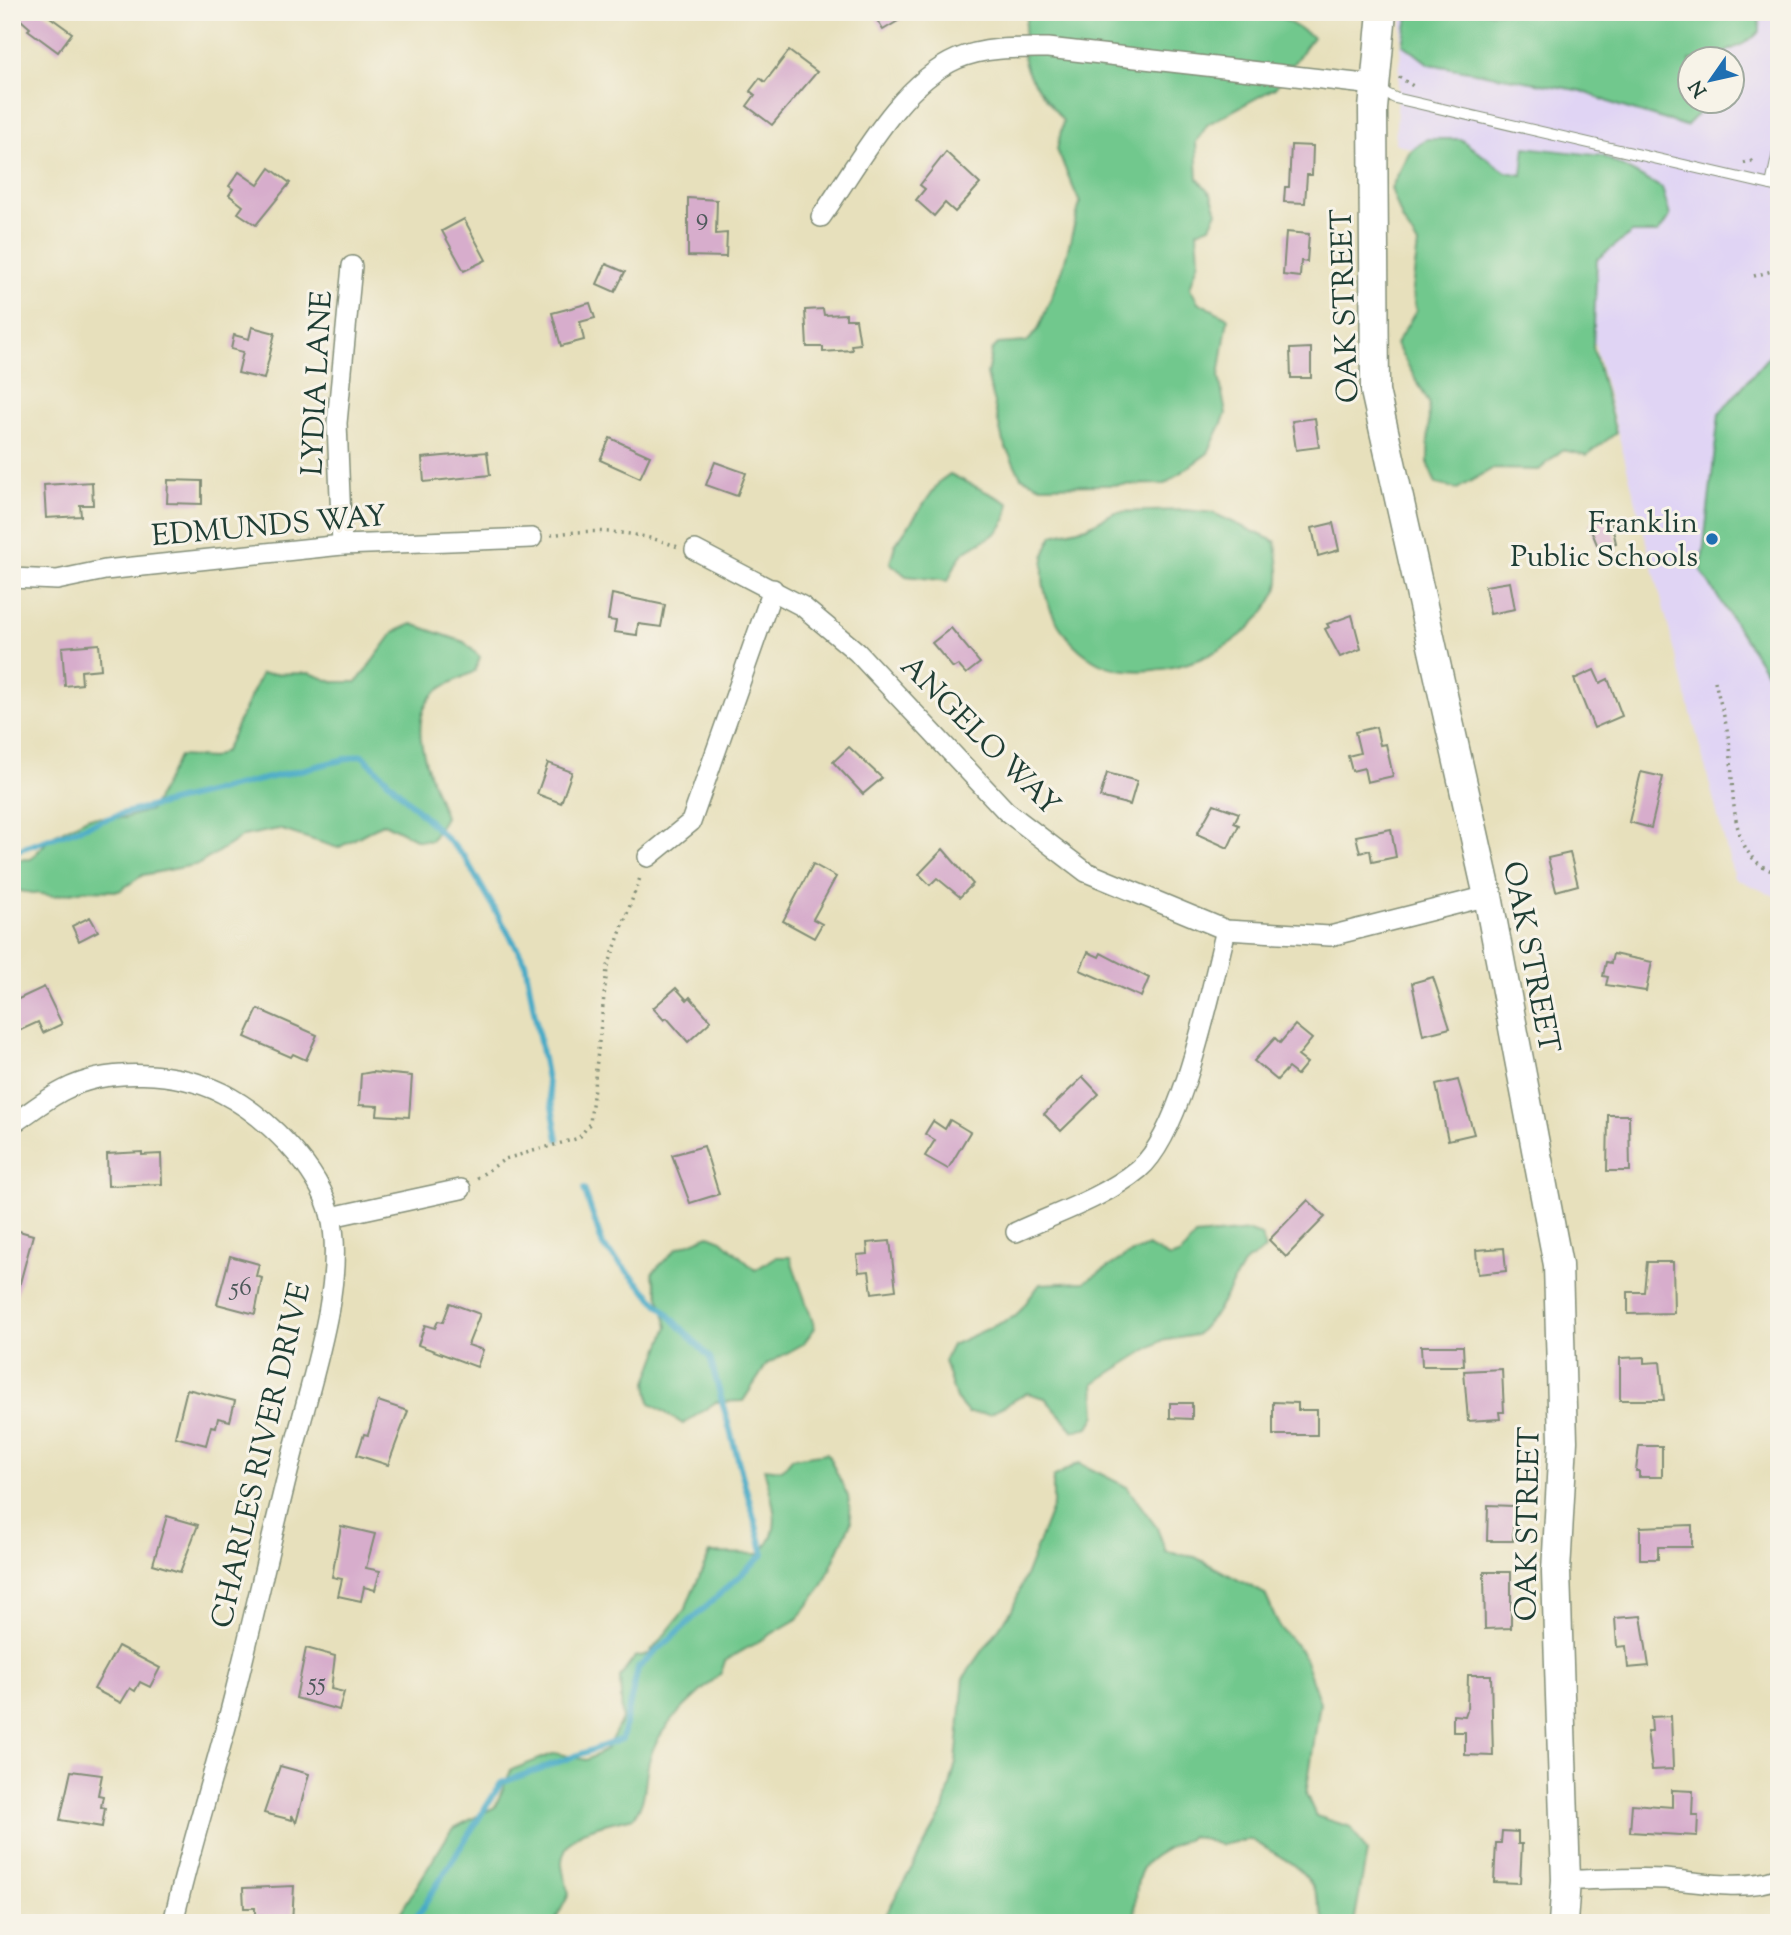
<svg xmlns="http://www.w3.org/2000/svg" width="1791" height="1935" viewBox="0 0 1791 1935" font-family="'Sorts Mill Goudy',serif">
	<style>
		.built { fill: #e0d4f4; fill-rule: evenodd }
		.green { fill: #71c88d; stroke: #488260; stroke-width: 2 }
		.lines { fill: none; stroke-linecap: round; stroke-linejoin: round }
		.stream { stroke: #47aac6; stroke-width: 6 }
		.building { fill: #d7adcc }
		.lane-casing { stroke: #838e78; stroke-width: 12 }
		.street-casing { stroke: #838e78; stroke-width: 22 }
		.secondary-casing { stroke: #838e78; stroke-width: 31 }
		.path { stroke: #838e78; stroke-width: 3.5; stroke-dasharray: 2 5; stroke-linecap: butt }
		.lane { stroke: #fff; stroke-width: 10 }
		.street { stroke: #fff; stroke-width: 19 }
		.secondary { stroke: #fff; stroke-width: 28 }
		.poi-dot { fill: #1f6fb2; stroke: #f7f3e8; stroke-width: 2.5 }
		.labels { text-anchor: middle; stroke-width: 6; stroke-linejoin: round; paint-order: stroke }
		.number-label { font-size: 26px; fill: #4d595a }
		.street-label { font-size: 30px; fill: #1f3d34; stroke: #f7f3e8 }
		.poi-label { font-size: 30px; fill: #1f3d34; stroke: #f7f3e8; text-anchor: end }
	</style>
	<rect width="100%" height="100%" fill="#f7f3e8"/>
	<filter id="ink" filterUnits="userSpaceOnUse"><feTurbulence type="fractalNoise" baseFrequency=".0143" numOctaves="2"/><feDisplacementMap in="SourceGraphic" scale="14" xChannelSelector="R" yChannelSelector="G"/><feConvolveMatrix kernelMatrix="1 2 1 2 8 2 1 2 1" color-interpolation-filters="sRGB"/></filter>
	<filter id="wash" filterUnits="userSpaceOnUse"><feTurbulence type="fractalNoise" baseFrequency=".00686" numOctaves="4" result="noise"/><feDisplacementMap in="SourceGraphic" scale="28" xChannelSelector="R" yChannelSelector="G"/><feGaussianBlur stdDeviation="1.57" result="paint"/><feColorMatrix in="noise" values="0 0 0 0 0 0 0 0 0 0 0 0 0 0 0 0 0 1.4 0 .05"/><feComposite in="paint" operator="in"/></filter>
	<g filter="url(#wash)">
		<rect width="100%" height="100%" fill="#e7e0bc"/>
		<path class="built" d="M 1403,12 L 1779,12 L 1779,898 L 1734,878 L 1557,200 L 1395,143 ZM 1690,60 L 1732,60 L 1732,102 L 1690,102 Z"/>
		<g class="green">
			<path d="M 1028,12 L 1272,12 L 1313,37 L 1275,88 L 1208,124 L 1196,142 L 1198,179 L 1211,194 L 1217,212 L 1210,226 L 1197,231 L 1199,260 L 1190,288 L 1198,302 L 1228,318 L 1219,376 L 1226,414 L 1208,453 L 1165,484 L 1041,486 L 1021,477 L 1003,442 L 987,374 L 992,350 L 998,344 L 1027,342 L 1038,330 L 1063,268 L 1080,203 L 1057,150 L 1063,121 C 1029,74 1014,72 1028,12 Z"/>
			<path d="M 1409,12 L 1754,12 L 1759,19 L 1760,31 C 1748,45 1729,48 1715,59 L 1690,60 L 1690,102 L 1699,102 L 1700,112 L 1686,126 L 1619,106 L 1582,91 L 1429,64 L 1403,44 Z"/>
			<path d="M 1427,139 L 1460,139 L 1506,172 L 1522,175 L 1525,147 L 1603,156 L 1662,188 L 1670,216 L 1658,233 L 1632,233 L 1597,259 L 1593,347 L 1616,433 L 1587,455 L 1562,450 L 1539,470 L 1492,469 L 1457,489 L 1436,484 L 1428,465 L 1429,403 L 1396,344 L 1416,311 L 1412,289 L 1418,245 L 1402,219 L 1391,188 L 1410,151 Z"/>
			<path d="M 1779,344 L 1779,692 L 1701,571 L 1719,414 Z"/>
			<path d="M 950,474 L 1009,503 C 1005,539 988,535 964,552 C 957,558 952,573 948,581 L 906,576 L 890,563 L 895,545 L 940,481 Z"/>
			<path d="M 1186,510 L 1213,513 L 1276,542 C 1277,556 1282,579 1277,590 C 1252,646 1177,679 1118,669 C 1063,659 1023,582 1053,535 L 1087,527 L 1115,512 Z"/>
			<path d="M 412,624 L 464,642 L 480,657 L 475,671 C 463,678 446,683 436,692 C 401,723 434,782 445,817 L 431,841 L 417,840 L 384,823 L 338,848 L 279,829 L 243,836 L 199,864 L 143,875 L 119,891 L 85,890 L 54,896 L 12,890 L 12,860 L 31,859 L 52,836 L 89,817 L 124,818 L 151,810 L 179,756 L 212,758 L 225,751 L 261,674 L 310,673 L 333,682 L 357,682 L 394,632 Z"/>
			<path d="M 1250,1231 L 1261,1235 L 1265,1250 L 1244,1263 L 1216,1313 L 1196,1335 L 1161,1341 L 1094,1383 L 1096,1415 L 1089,1427 L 1074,1431 L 1045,1398 L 1027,1393 L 990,1414 L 968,1413 L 956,1399 L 944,1361 L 952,1345 L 1016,1316 L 1040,1284 L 1084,1282 L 1131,1253 L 1148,1246 L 1170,1258 L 1181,1254 L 1195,1236 Z"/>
			<path d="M 709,1235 L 722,1240 L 755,1270 L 776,1257 L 790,1257 L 815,1328 L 803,1344 L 767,1364 L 743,1401 L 716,1402 L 683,1424 L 650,1403 L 647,1382 L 668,1326 L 652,1273 L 677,1248 Z"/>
			<path d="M 827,1453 L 848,1496 L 851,1522 L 822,1587 L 797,1619 L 725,1661 L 721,1673 C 695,1698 658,1724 649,1761 C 643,1784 648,1796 634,1817 C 607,1824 566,1827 562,1861 C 561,1870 567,1884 569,1894 L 554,1923 L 383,1923 L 400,1913 L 452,1829 L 495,1807 L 511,1770 L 555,1753 L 586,1760 L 606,1750 L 622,1719 L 620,1677 L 635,1657 L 649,1654 L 684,1611 L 710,1553 L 758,1554 C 787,1531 771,1499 764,1468 L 782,1470 L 792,1458 Z"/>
			<path d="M 1079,1463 L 1127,1487 L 1157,1528 L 1166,1552 L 1195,1557 L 1265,1594 L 1280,1628 L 1302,1652 L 1320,1703 L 1306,1794 L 1316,1816 L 1351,1827 L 1367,1852 L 1354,1923 L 1324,1923 C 1316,1870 1292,1864 1250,1839 L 1221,1845 L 1192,1836 C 1139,1863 1136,1861 1135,1923 L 881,1923 L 944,1810 L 956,1762 L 964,1677 L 1012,1610 L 1053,1505 L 1053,1477 Z"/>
		</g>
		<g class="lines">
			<g class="stream">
				<path d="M 12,852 L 121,814 L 362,755 L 464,856 L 525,962 L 558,1139"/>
				<path d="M 413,1923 L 501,1783 L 622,1739 L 638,1668 L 764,1554 L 710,1358 L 603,1246 L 584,1189"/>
			</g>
		</g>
		<g id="blocks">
			<g class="building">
				<path d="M 12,12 L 43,12 L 72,33 L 58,52 L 28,30 L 30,28 Z"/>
				<path d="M 872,12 L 913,12 L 883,30 Z"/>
				<path d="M 789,51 L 817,72 L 772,125 L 747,106 L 755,95 L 750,91 L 760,78 L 765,82 Z"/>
				<path d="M 1291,145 L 1313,146 L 1312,175 L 1307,175 L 1305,203 L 1284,202 L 1285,187 L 1289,187 Z"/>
				<path d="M 946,152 L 980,184 L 955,212 L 945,203 L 934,216 L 916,200 L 925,189 L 920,185 Z"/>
				<path d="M 270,168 L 290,183 L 256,225 L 238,213 L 243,206 L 229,195 L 233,189 L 229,186 L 239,172 L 258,185 Z"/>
				<path d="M 688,198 L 717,200 L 716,234 L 727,233 L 726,257 L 688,256 Z"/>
				<path d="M 464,219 L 486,260 L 464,271 L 442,231 Z"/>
				<path d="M 1286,232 L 1309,234 L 1307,262 L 1301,261 L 1300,277 L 1283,275 Z"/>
				<path d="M 606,264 L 625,272 L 615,292 L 597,284 Z"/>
				<path d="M 590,303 L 595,318 L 580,322 L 584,340 L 561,346 L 552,313 Z"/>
				<path d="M 823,309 L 824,315 L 846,314 L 846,319 L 856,319 L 860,344 L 851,345 L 852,350 L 823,352 L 823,347 L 807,347 L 805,310 Z"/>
				<path d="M 252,327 L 275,333 L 264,379 L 238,373 L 243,352 L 231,349 L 234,335 L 249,339 Z"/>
				<path d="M 1311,348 L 1311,378 L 1291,378 L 1290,349 Z"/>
				<path d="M 1315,418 L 1319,447 L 1296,450 L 1292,421 Z"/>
				<path d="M 610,438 L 650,456 L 640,478 L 600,460 Z"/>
				<path d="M 487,452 L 490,475 L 424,482 L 422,458 Z"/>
				<path d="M 715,462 L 746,473 L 737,496 L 706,485 Z"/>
				<path d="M 168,480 L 202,481 L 202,504 L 167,503 Z"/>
				<path d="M 92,482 L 93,505 L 80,505 L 81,516 L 46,518 L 44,485 Z"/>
				<path d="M 1610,517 L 1616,543 L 1598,547 L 1589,525 L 1592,521 Z"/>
				<path d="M 1333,523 L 1339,550 L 1318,556 L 1312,528 Z"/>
				<path d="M 1510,582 L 1515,609 L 1490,614 L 1485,586 Z"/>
				<path d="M 612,594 L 665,605 L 661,627 L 638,624 L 637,635 L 614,632 L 616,621 L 608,620 Z"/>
				<path d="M 1352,615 L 1361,649 L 1340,657 L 1325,629 L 1329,627 L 1327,624 Z"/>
				<path d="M 951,628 L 980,663 L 966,674 L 958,665 L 953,668 L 932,643 Z"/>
				<path d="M 99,644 L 101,669 L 81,671 L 82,684 L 65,686 L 62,647 Z"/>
				<path d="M 1594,670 L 1600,683 L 1608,679 L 1622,716 L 1594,728 L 1574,679 Z"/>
				<path d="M 1376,727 L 1380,745 L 1386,744 L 1393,776 L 1367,782 L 1364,768 L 1352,771 L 1348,756 L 1360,753 L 1355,732 Z"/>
				<path d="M 849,747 L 882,778 L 863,794 L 833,762 Z"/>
				<path d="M 548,763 L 572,772 L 561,803 L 537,794 Z"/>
				<path d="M 1641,772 L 1663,777 L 1651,828 L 1629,822 Z"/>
				<path d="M 1107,773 L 1137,781 L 1130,805 L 1100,797 Z"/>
				<path d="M 1214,804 L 1239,813 L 1234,823 L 1239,825 L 1228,848 L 1197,834 Z"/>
				<path d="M 1391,829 L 1396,857 L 1372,862 L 1370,850 L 1360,853 L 1356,836 Z"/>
				<path d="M 943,849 L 973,884 L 960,897 L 937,878 L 930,885 L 919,874 Z"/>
				<path d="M 1570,853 L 1578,885 L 1556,891 L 1548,858 Z"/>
				<path d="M 813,864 L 836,877 L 813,919 L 822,924 L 814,938 L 783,921 Z"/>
				<path d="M 90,917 L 98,931 L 79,941 L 72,926 Z"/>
				<path d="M 1088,952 L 1099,957 L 1101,953 L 1149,978 L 1141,997 L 1080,970 Z"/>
				<path d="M 1613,954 L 1652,962 L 1646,991 L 1606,985 L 1608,977 L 1603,976 L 1606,962 L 1611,963 Z"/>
				<path d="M 1433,977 L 1450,1028 L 1423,1035 L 1412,983 Z"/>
				<path d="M 44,987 L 62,1024 L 43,1033 L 38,1022 L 12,1034 L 12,1002 Z"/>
				<path d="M 676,988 L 687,1000 L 690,997 L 711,1021 L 688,1042 L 667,1018 L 664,1020 L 653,1008 Z"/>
				<path d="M 258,1009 L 317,1035 L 306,1060 L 293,1054 L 291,1057 L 245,1037 Z"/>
				<path d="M 1295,1025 L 1312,1039 L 1298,1056 L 1307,1063 L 1297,1075 L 1288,1068 L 1277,1080 L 1254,1061 L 1275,1038 L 1280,1043 Z"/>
				<path d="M 372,1072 L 412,1076 L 409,1117 L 377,1115 L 378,1106 L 359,1105 L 361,1074 Z"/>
				<path d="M 1083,1077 L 1099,1094 L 1061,1131 L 1044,1114 Z"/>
				<path d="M 1458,1080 L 1474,1134 L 1448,1140 L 1436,1085 Z"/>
				<path d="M 1608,1115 L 1629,1115 L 1630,1171 L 1607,1171 Z"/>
				<path d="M 950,1120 L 970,1132 L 948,1169 L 925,1156 L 935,1140 L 925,1134 L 933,1121 L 945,1129 Z"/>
				<path d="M 704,1146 L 719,1194 L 690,1203 L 672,1155 Z"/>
				<path d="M 142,1152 L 142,1155 L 161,1154 L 162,1184 L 108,1186 L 107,1154 Z"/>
				<path d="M 1308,1200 L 1325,1217 L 1286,1257 L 1269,1240 Z"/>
				<path d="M 12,1229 L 33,1235 L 17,1294 L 12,1293 Z"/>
				<path d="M 890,1241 L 896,1290 L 872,1293 L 869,1271 L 859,1272 L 857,1255 L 868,1254 L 867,1243 Z"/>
				<path d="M 1504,1248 L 1506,1271 L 1478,1274 L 1476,1250 Z"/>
				<path d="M 230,1256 L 259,1264 L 256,1276 L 262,1278 L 255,1314 L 217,1304 Z"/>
				<path d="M 1647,1262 L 1673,1262 L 1674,1313 L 1628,1314 L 1628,1292 L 1644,1292 Z"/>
				<path d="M 450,1303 L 480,1314 L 468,1345 L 483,1350 L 477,1367 L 418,1345 L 425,1325 L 435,1328 L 438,1321 L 443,1322 Z"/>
				<path d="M 1421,1346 L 1463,1346 L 1464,1366 L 1422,1366 Z"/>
				<path d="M 1644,1357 L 1644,1363 L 1660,1362 L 1664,1400 L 1620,1400 L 1620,1358 Z"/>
				<path d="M 1502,1369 L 1504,1412 L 1499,1412 L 1500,1419 L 1468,1421 L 1464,1371 Z"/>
				<path d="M 187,1389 L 235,1401 L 230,1421 L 218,1418 L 216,1427 L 211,1426 L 206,1445 L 175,1437 Z"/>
				<path d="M 378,1401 L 408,1411 L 388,1465 L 357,1455 L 364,1434 L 368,1435 Z"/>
				<path d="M 1273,1402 L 1298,1403 L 1298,1410 L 1317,1410 L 1317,1435 L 1273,1435 Z"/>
				<path d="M 1170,1403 L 1192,1403 L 1192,1419 L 1170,1418 Z"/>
				<path d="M 1639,1446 L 1662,1446 L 1662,1477 L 1639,1477 L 1639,1471 L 1636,1471 Z"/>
				<path d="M 1488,1505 L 1513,1506 L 1513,1541 L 1487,1541 Z"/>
				<path d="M 167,1516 L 198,1525 L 180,1572 L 153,1564 Z"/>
				<path d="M 1692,1525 L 1692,1547 L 1658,1547 L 1658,1559 L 1640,1559 L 1640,1527 Z"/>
				<path d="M 341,1526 L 375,1534 L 366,1568 L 380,1571 L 375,1590 L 364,1587 L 361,1601 L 338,1596 L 342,1579 L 332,1577 Z"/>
				<path d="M 1484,1572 L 1511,1572 L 1511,1628 L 1485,1629 Z"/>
				<path d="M 1641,1616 L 1649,1666 L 1628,1668 L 1626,1646 L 1617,1647 L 1615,1618 Z"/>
				<path d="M 118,1646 L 160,1668 L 150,1687 L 140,1682 L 135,1691 L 130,1688 L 121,1703 L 94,1689 Z"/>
				<path d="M 306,1648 L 335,1656 L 331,1689 L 344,1692 L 339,1710 L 296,1698 Z"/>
				<path d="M 1468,1675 L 1491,1675 L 1493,1756 L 1465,1755 L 1465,1732 L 1453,1732 L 1453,1715 L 1465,1716 L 1467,1710 Z"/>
				<path d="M 1671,1716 L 1673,1769 L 1652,1770 L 1647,1731 L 1652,1731 L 1651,1717 Z"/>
				<path d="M 280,1766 L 309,1774 L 296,1823 L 292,1815 L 292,1820 L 264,1813 Z"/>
				<path d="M 71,1771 L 102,1775 L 98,1795 L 103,1796 L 101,1807 L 105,1808 L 102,1827 L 60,1820 Z"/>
				<path d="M 1672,1790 L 1693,1791 L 1692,1815 L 1698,1815 L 1697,1836 L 1630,1832 L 1632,1804 L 1672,1807 Z"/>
				<path d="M 1502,1831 L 1518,1832 L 1518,1844 L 1522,1844 L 1520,1883 L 1494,1882 L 1496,1843 L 1501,1843 Z"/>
				<path d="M 294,1886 L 292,1923 L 261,1923 L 261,1919 L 255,1920 L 255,1908 L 244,1908 L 243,1888 Z"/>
			</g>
		</g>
	</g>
	<g filter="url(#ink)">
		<use href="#blocks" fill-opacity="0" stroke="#838e78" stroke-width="2"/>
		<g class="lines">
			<defs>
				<g id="lane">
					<path d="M 1379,90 L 1395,98 L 1779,187"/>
					<path d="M 1771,185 L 1779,148"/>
				</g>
				<g id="street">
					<path d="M 821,217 C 857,166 899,84 957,59 C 985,47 1018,48 1048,48 L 1374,85"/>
					<path d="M 342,545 L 337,423 L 352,266"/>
					<path d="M 695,550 L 802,606 L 857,652 L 1006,811 L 1086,872 L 1226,930 L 1330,936 L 1488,896"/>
					<path d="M 12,578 L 57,580 L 105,570 L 342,545 L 532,538"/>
					<path d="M 648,857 L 691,822 L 773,589"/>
					<path d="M 12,1124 C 29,1113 46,1099 64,1090 C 108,1067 178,1071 222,1093 C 265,1115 320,1168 331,1217 C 345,1280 313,1375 297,1437 C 274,1525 255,1613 233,1700 C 214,1775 190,1848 173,1923"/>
					<path d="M 331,1217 L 461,1189"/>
					<path d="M 1016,1232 C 1057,1213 1104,1198 1139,1169 C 1183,1132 1211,988 1226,930"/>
					<path d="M 1566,1880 C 1599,1880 1633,1877 1665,1879 C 1702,1882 1743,1892 1779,1878"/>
				</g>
				<path id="secondary" d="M 1382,12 L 1373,109 L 1375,391 L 1488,896 L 1558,1265 L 1563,1441 L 1556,1572 L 1566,1880 L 1563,1923"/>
			</defs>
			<use href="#lane" class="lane-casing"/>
			<use href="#street" class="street-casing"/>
			<use href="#secondary" class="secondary-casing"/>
			<g class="path">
				<path d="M 1399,77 L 1413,86"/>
				<path d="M 1744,163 L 1752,161 L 1754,164"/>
				<path d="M 1754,276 L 1779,269"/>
				<path d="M 551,535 C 593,528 638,531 678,547"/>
				<path d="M 1715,681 C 1719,700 1726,720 1729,740 C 1736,783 1723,860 1779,873"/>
				<path d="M 477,1178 L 505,1159 L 579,1138 L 590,1123 L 607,969 L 641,875"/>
			</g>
			<use href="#lane" class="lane"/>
			<use href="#street" class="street"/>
			<use href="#secondary" class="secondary"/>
		</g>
	</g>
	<circle class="poi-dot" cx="1712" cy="539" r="7"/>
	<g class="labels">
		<g class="number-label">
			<text x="702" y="225">9</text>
			<text x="241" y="1295">56</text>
			<text x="317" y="1690">55</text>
		</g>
		<g class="street-label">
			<text transform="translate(1344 306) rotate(-92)" y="10">OAK STREET</text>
			<text transform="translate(316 383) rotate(-87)" y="10">LYDIA LANE</text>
			<text transform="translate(269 525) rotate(-5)" y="10">EDMUNDS WAY</text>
			<text transform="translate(981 735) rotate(45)" y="10">ANGELO WAY</text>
			<text transform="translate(1532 957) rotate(79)" y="10">OAK STREET</text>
			<text transform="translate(260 1455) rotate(-77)" y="10">CHARLES RIVER DRIVE</text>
			<text transform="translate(1527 1524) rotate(-89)" y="10">OAK STREET</text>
		</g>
		<g class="poi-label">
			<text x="1698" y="532">Franklin<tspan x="1698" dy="34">Public Schools</tspan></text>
		</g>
	</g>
	<rect width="1791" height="1935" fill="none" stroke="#f7f3e8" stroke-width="42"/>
	<g transform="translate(1711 80) rotate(236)"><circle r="33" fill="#f7f3e8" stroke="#a1aaa0" stroke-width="2"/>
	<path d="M0-5L12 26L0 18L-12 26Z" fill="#1f6fb2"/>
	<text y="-10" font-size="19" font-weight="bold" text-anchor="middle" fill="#1f3d34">N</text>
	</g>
</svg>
